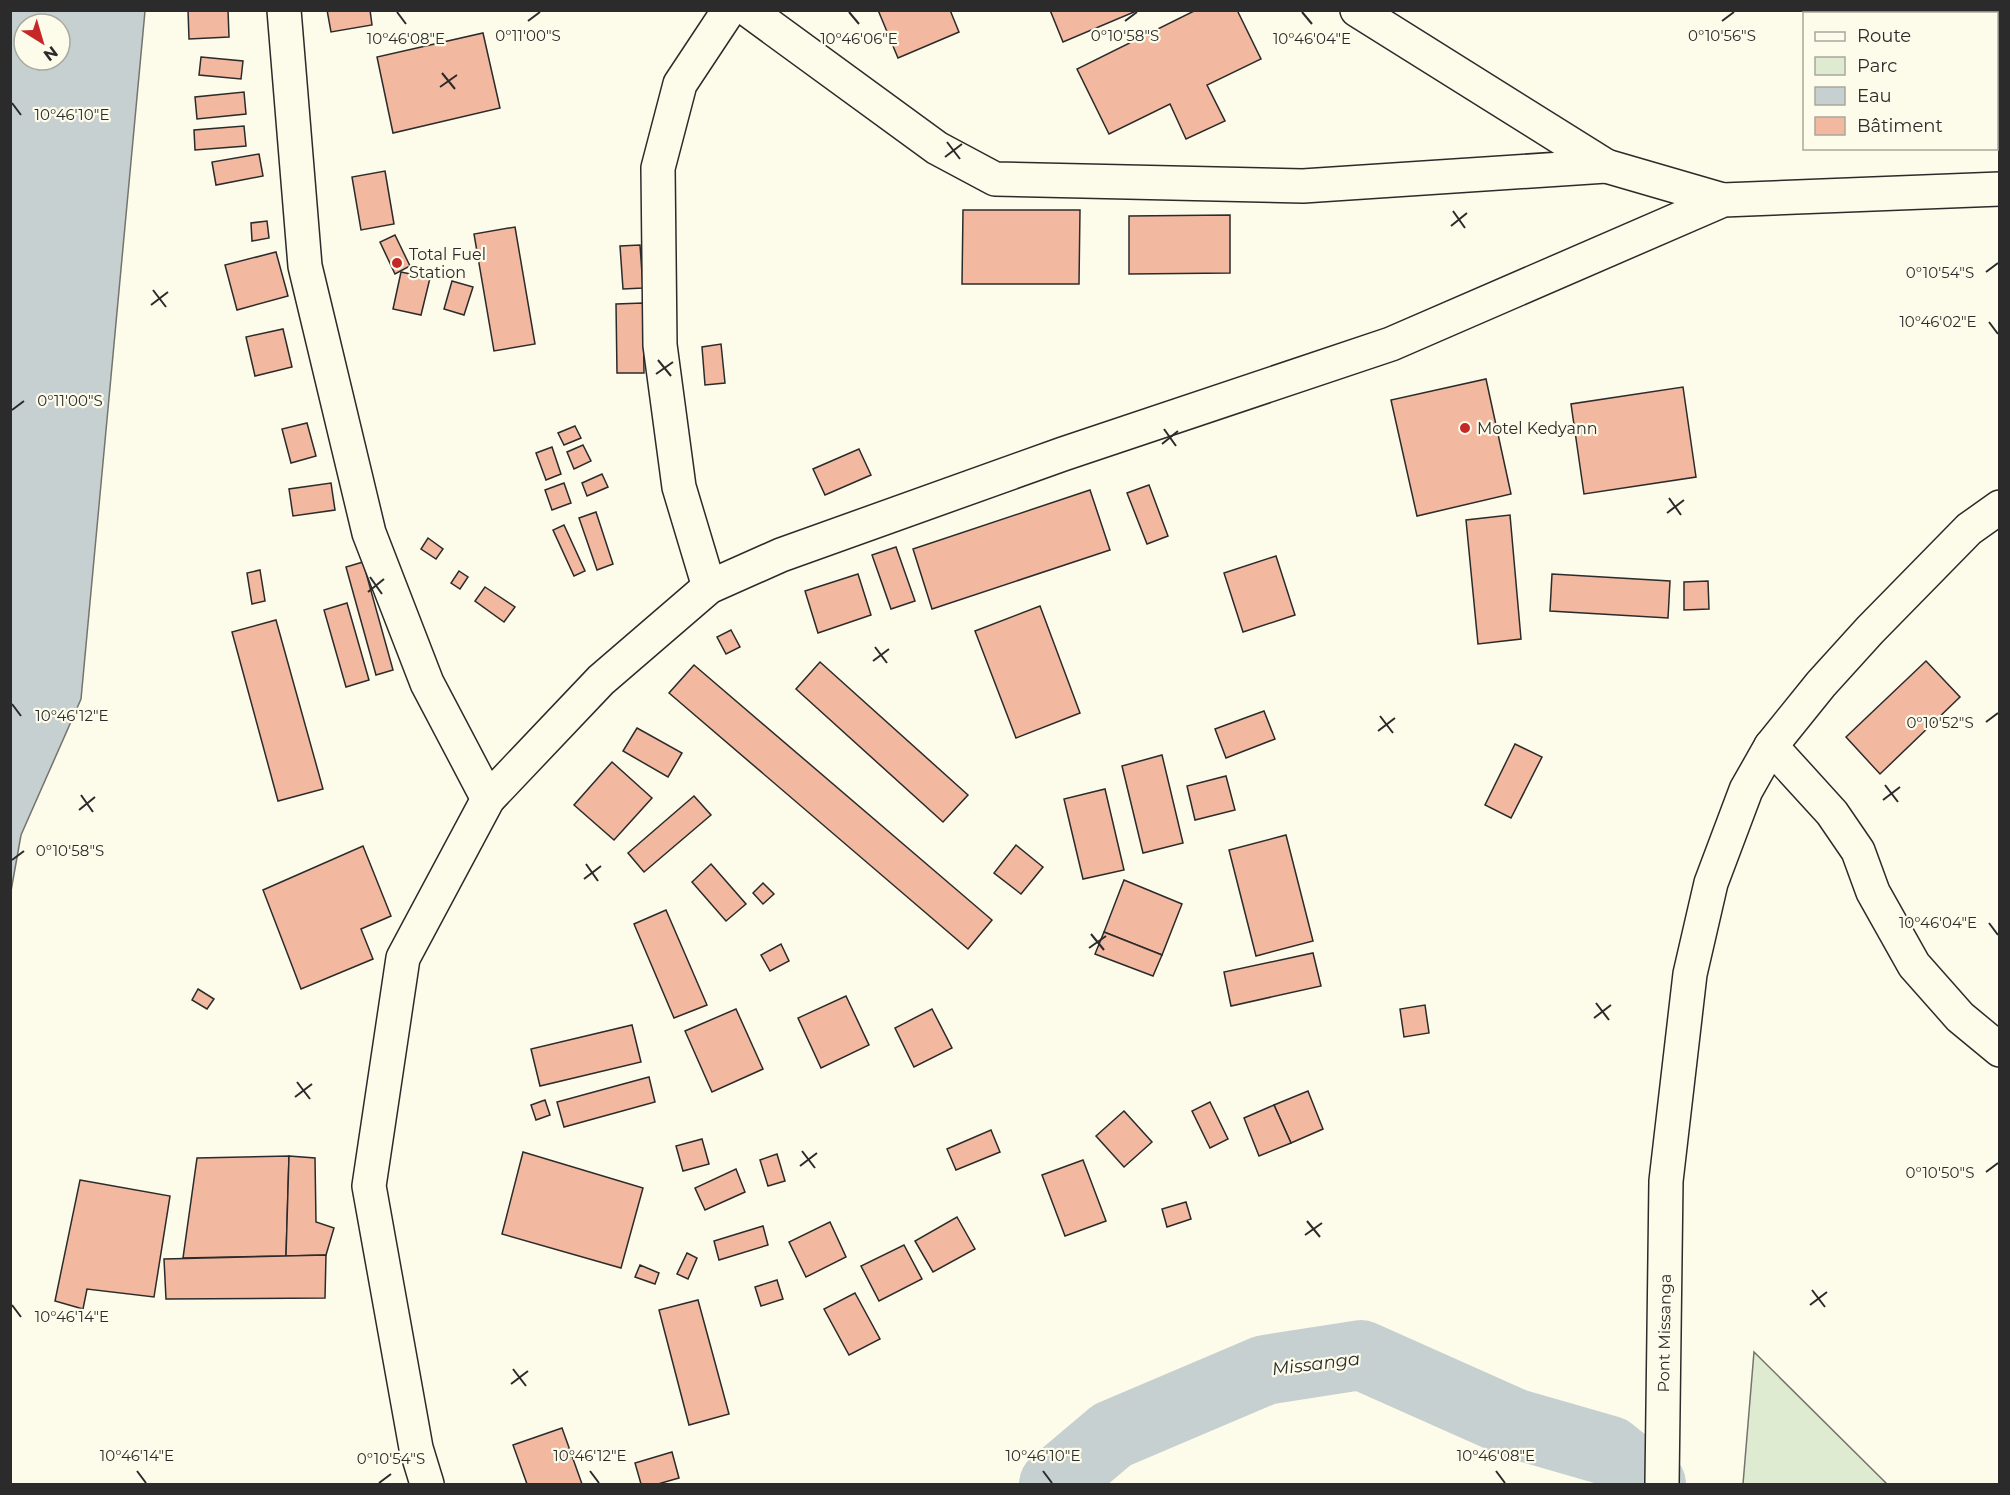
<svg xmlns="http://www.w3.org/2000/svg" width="2010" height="1495" viewBox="0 0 2010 1495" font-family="Montserrat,sans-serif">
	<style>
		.green { fill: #deebd1; stroke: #74746e; stroke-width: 1.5 }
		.water { fill: #c7d0d0; stroke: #74746e; stroke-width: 1.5; fill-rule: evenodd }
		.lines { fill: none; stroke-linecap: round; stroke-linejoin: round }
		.river { stroke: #c7d0d0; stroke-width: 70 }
		.building { fill: #f2b8a0; stroke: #2b2b2b; stroke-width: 1.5 }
		.minor-casing { stroke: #2b2b2b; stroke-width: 36 }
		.tertiary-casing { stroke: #2b2b2b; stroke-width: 36 }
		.trunk-casing { stroke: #2b2b2b; stroke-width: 36 }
		.minor { stroke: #fdfbea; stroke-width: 33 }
		.tertiary { stroke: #fdfbea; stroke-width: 33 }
		.trunk { stroke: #fdfbea; stroke-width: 33 }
		.ticks { fill: none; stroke: #2b2b2b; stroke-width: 2 }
		.poi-dot { fill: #c62828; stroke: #fdfbea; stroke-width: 2 }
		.labels { text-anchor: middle; stroke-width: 4.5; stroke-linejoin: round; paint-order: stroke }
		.poi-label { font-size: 16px; fill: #2b2b2b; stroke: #fdfbea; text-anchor: start }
		.street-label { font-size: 16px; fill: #2b2b2b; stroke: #fdfbea }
		.water-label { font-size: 18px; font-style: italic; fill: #2b2b2b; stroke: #fdfbea }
		.ticks-label { font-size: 15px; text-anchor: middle; fill: #2b2b2b; stroke: #fdfbea; stroke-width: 4.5; stroke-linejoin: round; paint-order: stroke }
	</style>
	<rect width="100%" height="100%" fill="#fdfbea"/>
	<path class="green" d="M 1754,1352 L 1887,1484 L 1743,1484 Z"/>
	<path class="water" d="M 11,10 L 145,11 L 81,699 L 21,835 L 11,891 ZM 24,24 L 60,24 L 60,60 L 24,60 Z"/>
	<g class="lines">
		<path class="river" d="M 1054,1484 L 1112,1435 L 1265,1370 L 1361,1355 L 1516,1424 L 1610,1451 L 1651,1484"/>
	</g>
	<g class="building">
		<path d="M 188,10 L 228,10 L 229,37 L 189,39 Z"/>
		<path d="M 327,10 L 370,10 L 372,25 L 331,32 Z"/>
		<path d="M 878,10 L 950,10 L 959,32 L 898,58 Z"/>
		<path d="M 1050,10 L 1134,10 L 1134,12 L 1063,42 Z"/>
		<path d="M 1196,10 L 1237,10 L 1261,59 L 1207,85 L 1225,121 L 1186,139 L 1170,104 L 1109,134 L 1077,69 Z"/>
		<path d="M 483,33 L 500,108 L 393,133 L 377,57 Z"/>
		<path d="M 201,57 L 243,61 L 241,79 L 199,75 Z"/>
		<path d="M 244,92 L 246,114 L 197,119 L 195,97 Z"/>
		<path d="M 244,126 L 246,146 L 195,150 L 194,130 Z"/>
		<path d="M 259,154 L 263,176 L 216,185 L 212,162 Z"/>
		<path d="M 385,171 L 394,224 L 361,230 L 352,177 Z"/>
		<path d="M 963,210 L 1080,210 L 1079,284 L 962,284 Z"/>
		<path d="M 1230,215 L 1230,273 L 1129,274 L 1129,216 Z"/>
		<path d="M 267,221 L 269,238 L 252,241 L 251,223 Z"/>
		<path d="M 515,227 L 535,344 L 494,351 L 474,234 Z"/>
		<path d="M 395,235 L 410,266 L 395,274 L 380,242 Z"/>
		<path d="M 640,245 L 643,288 L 623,289 L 620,246 Z"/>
		<path d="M 276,252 L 288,296 L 237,310 L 225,265 Z"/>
		<path d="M 401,272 L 430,278 L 421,315 L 393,309 Z"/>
		<path d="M 452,281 L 473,287 L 464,315 L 444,309 Z"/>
		<path d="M 643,303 L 644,373 L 617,373 L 616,304 Z"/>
		<path d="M 283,329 L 292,367 L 255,376 L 246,337 Z"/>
		<path d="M 721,344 L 725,383 L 705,385 L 702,347 Z"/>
		<path d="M 1486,379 L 1511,494 L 1417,516 L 1391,400 Z"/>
		<path d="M 1683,387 L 1696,477 L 1584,494 L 1571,404 Z"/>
		<path d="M 307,423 L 316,456 L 291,463 L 282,429 Z"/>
		<path d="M 575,426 L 581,438 L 564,445 L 558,433 Z"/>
		<path d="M 583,445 L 591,461 L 574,469 L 567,452 Z"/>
		<path d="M 552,447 L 561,474 L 546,480 L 536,453 Z"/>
		<path d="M 859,449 L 871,475 L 825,495 L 813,469 Z"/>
		<path d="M 602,474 L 608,487 L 587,496 L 582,483 Z"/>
		<path d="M 331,483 L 335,510 L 293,516 L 289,489 Z"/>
		<path d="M 564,483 L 571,503 L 552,510 L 545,490 Z"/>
		<path d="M 1149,485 L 1168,536 L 1147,544 L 1127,493 Z"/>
		<path d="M 1090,490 L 1110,550 L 932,609 L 913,549 Z"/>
		<path d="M 596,512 L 613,564 L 597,570 L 579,518 Z"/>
		<path d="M 1510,515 L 1521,639 L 1478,644 L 1466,520 Z"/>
		<path d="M 564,525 L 585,571 L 574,576 L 553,530 Z"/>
		<path d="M 428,538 L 443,549 L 436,559 L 421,549 Z"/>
		<path d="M 896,547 L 915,601 L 891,609 L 872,555 Z"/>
		<path d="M 1276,556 L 1295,615 L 1243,632 L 1224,573 Z"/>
		<path d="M 363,562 L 393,670 L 376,675 L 346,567 Z"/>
		<path d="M 260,570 L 265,601 L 252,604 L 247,573 Z"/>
		<path d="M 459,571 L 468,577 L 460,589 L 451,583 Z"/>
		<path d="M 858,574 L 871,615 L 818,633 L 805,591 Z"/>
		<path d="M 1552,574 L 1670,581 L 1668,618 L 1550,611 Z"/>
		<path d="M 1708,581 L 1709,609 L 1684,610 L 1684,582 Z"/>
		<path d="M 485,587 L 515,607 L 504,622 L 475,601 Z"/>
		<path d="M 347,603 L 369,680 L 346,687 L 324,610 Z"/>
		<path d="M 1040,606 L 1080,713 L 1016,738 L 975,631 Z"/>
		<path d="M 276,620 L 323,789 L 278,801 L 232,632 Z"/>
		<path d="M 731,630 L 740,647 L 726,654 L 717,637 Z"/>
		<path d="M 1926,661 L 1960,697 L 1880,774 L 1846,737 Z"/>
		<path d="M 820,662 L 968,795 L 943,822 L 796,689 Z"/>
		<path d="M 694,665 L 992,920 L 968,949 L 669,693 Z"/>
		<path d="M 1264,711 L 1275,739 L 1226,758 L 1215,729 Z"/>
		<path d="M 637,728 L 682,753 L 668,777 L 623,751 Z"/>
		<path d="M 1515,744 L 1542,757 L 1511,818 L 1485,805 Z"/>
		<path d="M 1162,755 L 1183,843 L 1143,853 L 1122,766 Z"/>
		<path d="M 612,762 L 652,798 L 614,840 L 574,805 Z"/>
		<path d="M 1226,776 L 1235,810 L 1195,820 L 1187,786 Z"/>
		<path d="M 1105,789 L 1124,870 L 1083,879 L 1064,799 Z"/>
		<path d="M 694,796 L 711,815 L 644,872 L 628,853 Z"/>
		<path d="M 1286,835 L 1313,941 L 1256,956 L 1229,850 Z"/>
		<path d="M 1016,845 L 1043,867 L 1021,894 L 994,873 Z"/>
		<path d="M 363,846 L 391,916 L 361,929 L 373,959 L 301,989 L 263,890 Z"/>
		<path d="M 711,864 L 746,904 L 726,921 L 692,882 Z"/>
		<path d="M 1124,880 L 1182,904 L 1162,955 L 1104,932 Z"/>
		<path d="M 763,883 L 774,894 L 763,904 L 753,893 Z"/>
		<path d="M 666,910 L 707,1005 L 674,1018 L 634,924 Z"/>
		<path d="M 1104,932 L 1162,955 L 1153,976 L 1095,954 Z"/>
		<path d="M 781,944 L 789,961 L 770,971 L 761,955 Z"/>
		<path d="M 1313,953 L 1321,986 L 1231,1006 L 1224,972 Z"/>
		<path d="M 198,989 L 214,999 L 207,1009 L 192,1000 Z"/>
		<path d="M 846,996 L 869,1045 L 821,1068 L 798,1018 Z"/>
		<path d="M 1425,1005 L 1429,1033 L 1404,1037 L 1400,1009 Z"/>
		<path d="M 736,1009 L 763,1069 L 712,1092 L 685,1031 Z"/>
		<path d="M 932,1009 L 952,1048 L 914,1067 L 895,1028 Z"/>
		<path d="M 632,1025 L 641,1062 L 540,1086 L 531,1049 Z"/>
		<path d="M 649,1077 L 655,1102 L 564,1127 L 557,1102 Z"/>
		<path d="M 1308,1091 L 1323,1129 L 1291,1143 L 1274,1105 Z"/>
		<path d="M 545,1100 L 550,1115 L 536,1120 L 531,1105 Z"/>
		<path d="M 1210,1102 L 1228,1139 L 1210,1148 L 1192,1111 Z"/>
		<path d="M 1274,1105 L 1291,1143 L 1259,1156 L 1244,1118 Z"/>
		<path d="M 1124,1111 L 1152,1142 L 1124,1167 L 1096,1136 Z"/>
		<path d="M 991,1130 L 1000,1152 L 956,1170 L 947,1149 Z"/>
		<path d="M 702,1139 L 709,1164 L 683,1171 L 676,1146 Z"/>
		<path d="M 523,1152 L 643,1188 L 621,1268 L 502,1234 Z"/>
		<path d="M 777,1154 L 785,1181 L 768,1186 L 760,1160 Z"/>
		<path d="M 289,1156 L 286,1256 L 183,1258 L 197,1158 Z"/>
		<path d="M 289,1156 L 315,1158 L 316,1222 L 334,1228 L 326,1255 L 286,1256 Z"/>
		<path d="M 1083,1160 L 1106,1221 L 1065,1236 L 1042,1175 Z"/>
		<path d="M 736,1169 L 745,1192 L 705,1210 L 695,1188 Z"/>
		<path d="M 80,1180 L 170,1196 L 154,1297 L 87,1289 L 83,1309 L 55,1301 Z"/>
		<path d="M 1186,1202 L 1191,1219 L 1167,1227 L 1162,1209 Z"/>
		<path d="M 957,1217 L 975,1249 L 933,1272 L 915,1241 Z"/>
		<path d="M 830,1222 L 846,1257 L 806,1277 L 789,1242 Z"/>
		<path d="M 763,1226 L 768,1245 L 719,1260 L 714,1241 Z"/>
		<path d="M 904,1245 L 922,1279 L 879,1301 L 861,1266 Z"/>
		<path d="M 687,1253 L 697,1258 L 688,1279 L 677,1274 Z"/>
		<path d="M 326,1255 L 325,1298 L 166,1299 L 164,1259 Z"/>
		<path d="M 640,1265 L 659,1273 L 655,1284 L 635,1277 Z"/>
		<path d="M 777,1280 L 783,1299 L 761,1306 L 755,1287 Z"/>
		<path d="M 855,1293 L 880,1339 L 849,1355 L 824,1309 Z"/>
		<path d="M 698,1300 L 729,1414 L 689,1425 L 659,1310 Z"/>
		<path d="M 562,1428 L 582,1484 L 527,1484 L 513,1445 Z"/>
		<path d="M 672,1452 L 679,1478 L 658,1484 L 641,1484 L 635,1463 Z"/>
	</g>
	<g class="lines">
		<defs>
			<g id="minor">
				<path d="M 284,10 L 305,266 L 369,533 L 427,683 L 488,799"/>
				<path d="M 748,10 L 937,148 L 995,179 L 1303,186 L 1606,166"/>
				<path d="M 709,587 L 679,487 L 660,345 L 658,168 L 680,84 L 729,10"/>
				<path d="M 1771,746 L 1832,813 L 1858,851 L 1873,892 L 1914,965 L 1960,1017 L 2000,1050"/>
			</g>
			<path id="tertiary" d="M 1357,10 L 1606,166 L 1723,200"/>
			<g id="trunk">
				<path d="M 427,1484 L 416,1448 L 369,1186 L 403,958 L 488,799 L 601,680 L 709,587 L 781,555 L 1063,454 L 1391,344 L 1723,200 L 2000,189"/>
				<path d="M 1662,1484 L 1666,1181 L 1690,974 L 1711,883 L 1746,790 L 1771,746 L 1821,684 L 1870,630 L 1969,529 L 2000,507"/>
			</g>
		</defs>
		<use href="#minor" class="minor-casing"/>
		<use href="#tertiary" class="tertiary-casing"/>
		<use href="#trunk" class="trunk-casing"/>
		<use href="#minor" class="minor"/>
		<use href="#tertiary" class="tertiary"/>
		<use href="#trunk" class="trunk"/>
	</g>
	<path class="ticks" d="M 397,12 L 406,24M 849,12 L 859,24M 1302,12 L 1312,24M 528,21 L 540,12M 1125,21 L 1137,12M 1722,21 L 1734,12M 442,73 L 455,89M 440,87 L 457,75M 12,103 L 21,115M 947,142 L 960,159M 945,157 L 962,144M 1453,211 L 1465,228M 1451,226 L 1467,213M 1986,272 L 1998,263M 153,290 L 166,307M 151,305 L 168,292M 1989,322 L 1998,334M 658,360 L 671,376M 656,374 L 673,362M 12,410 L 24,401M 1164,429 L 1176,446M 1162,444 L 1178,431M 1669,498 L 1681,515M 1667,513 L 1684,500M 370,577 L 382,594M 368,592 L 384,579M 875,647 L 887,663M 873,661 L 889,649M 12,704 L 21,716M 1380,716 L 1393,733M 1986,722 L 1998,713M 1378,731 L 1395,718M 1885,785 L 1898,802M 81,795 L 93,812M 1883,800 L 1900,787M 79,810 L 95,797M 12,860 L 24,851M 586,864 L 598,881M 584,879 L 601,866M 1989,923 L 1998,935M 1091,934 L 1104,950M 1089,948 L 1106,936M 1596,1003 L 1609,1020M 1594,1018 L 1611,1005M 297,1082 L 310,1099M 295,1097 L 312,1084M 802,1151 L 815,1168M 800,1166 L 817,1153M 1986,1172 L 1998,1163M 1307,1221 L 1320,1237M 1305,1235 L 1322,1223M 1812,1290 L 1825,1307M 12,1305 L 21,1317M 1810,1305 L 1827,1292M 513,1369 L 526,1386M 511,1384 L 528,1371M 137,1471 L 146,1483M 590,1471 L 599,1483M 1043,1471 L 1052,1483M 1496,1471 L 1505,1483M 379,1483 L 391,1474"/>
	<g class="poi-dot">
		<circle cx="397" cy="263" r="6"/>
		<circle cx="1465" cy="428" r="6"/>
	</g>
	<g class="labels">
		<g class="poi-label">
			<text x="409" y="260">Total Fuel<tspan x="409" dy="18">Station</tspan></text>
			<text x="1477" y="434">Motel Kedyann</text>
		</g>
		<g class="street-label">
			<text transform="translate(1664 1333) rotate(-89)" y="6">Pont Missanga</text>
		</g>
		<g class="water-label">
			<text transform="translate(1316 1364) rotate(-7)" y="6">Missanga</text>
		</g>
	</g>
	<g class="ticks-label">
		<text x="528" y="41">0°11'00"S</text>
		<text x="1125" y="41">0°10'58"S</text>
		<text x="1722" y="41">0°10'56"S</text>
		<text x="406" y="44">10°46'08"E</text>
		<text x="859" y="44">10°46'06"E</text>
		<text x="1312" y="44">10°46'04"E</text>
		<text x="72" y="120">10°46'10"E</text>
		<text x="1940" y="278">0°10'54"S</text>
		<text x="1938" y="327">10°46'02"E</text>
		<text x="70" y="406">0°11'00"S</text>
		<text x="72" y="721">10°46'12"E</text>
		<text x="1940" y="728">0°10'52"S</text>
		<text x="70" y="856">0°10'58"S</text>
		<text x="1938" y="928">10°46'04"E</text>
		<text x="1940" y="1178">0°10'50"S</text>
		<text x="72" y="1322">10°46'14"E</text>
		<text x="137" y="1461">10°46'14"E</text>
		<text x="590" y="1461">10°46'12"E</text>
		<text x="1043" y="1461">10°46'10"E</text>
		<text x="1496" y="1461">10°46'08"E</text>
		<text x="391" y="1464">0°10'54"S</text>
	</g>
	<rect width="2010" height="1495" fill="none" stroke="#2b2b2b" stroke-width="24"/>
	<rect x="1803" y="12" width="195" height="138" fill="#fdfbea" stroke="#a9a89e" stroke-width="1.5"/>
	<rect x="1815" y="32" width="30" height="9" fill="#fdfbea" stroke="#a9a89e" stroke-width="1.5"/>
	<text x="1857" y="42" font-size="18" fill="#2b2b2b">Route</text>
	<rect x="1815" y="57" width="30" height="18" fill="#deebd1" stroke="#a9a89e" stroke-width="1.5"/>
	<text x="1857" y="72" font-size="18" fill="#2b2b2b">Parc</text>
	<rect x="1815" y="87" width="30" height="18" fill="#c7d0d0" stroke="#a9a89e" stroke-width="1.5"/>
	<text x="1857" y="102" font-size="18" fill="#2b2b2b">Eau</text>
	<rect x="1815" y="117" width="30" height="18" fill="#f2b8a0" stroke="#a9a89e" stroke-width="1.5"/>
	<text x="1857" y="132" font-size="18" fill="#2b2b2b">Bâtiment</text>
	<g transform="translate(42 42) rotate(143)"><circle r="28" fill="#fdfbea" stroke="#a9a89e" stroke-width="1.5"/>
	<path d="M0-4.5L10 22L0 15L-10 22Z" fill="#c62828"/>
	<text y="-9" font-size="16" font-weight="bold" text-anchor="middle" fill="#2b2b2b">N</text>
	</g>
</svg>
